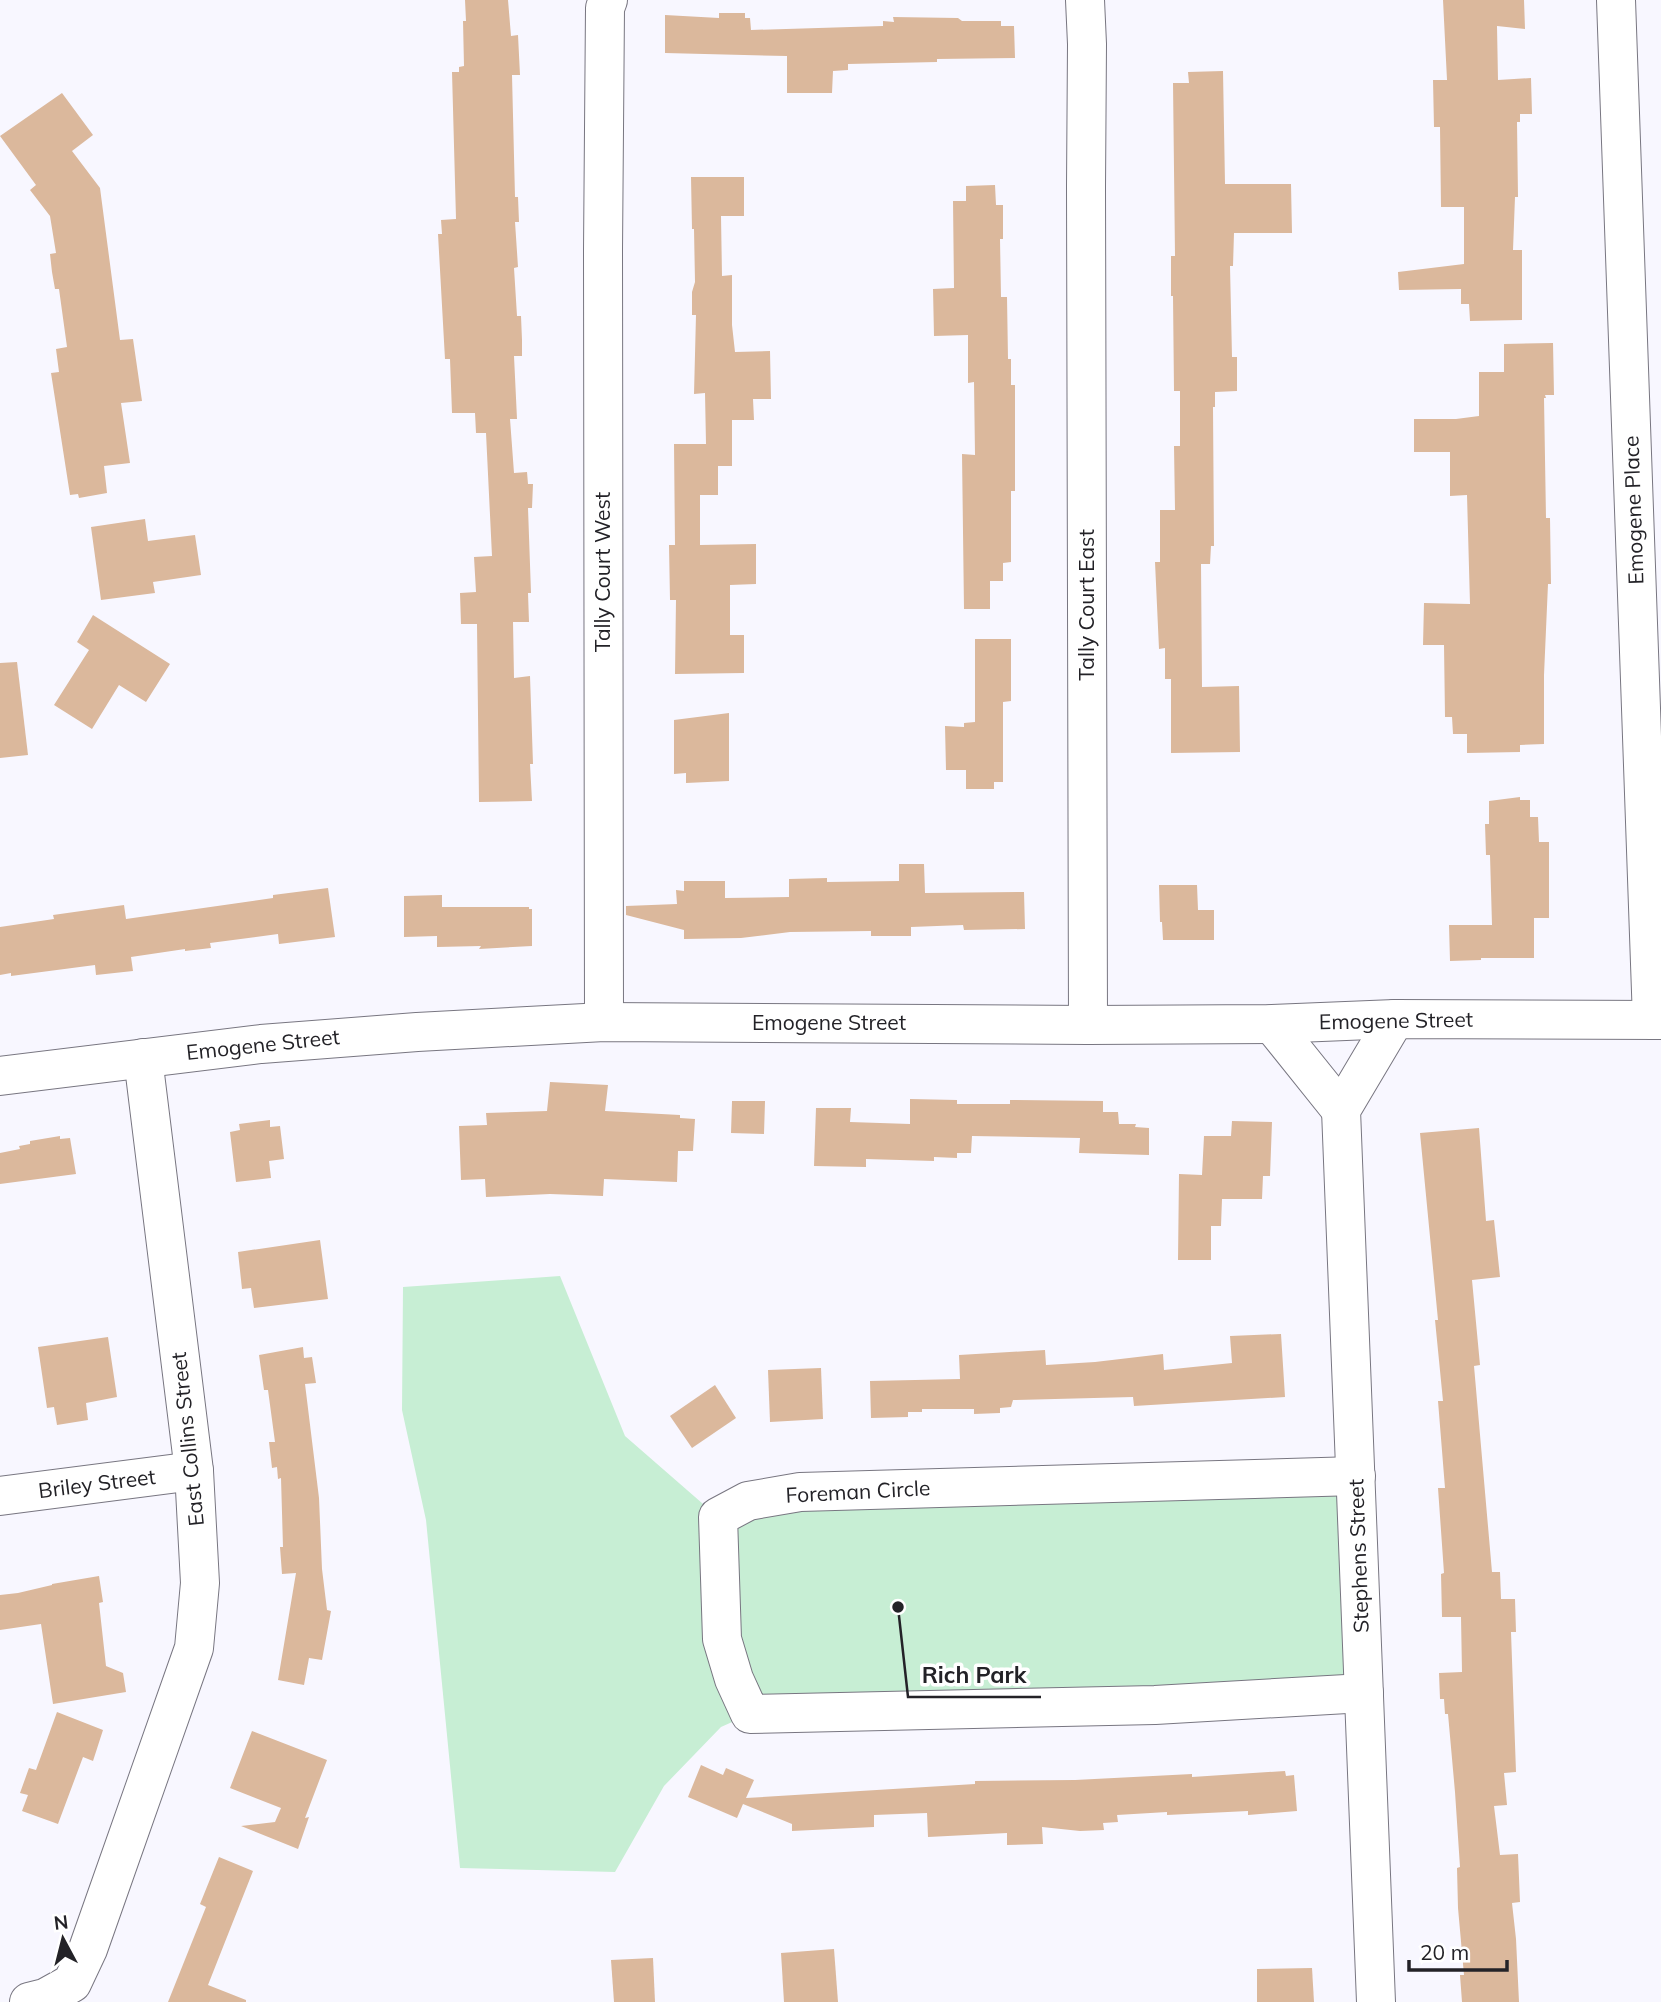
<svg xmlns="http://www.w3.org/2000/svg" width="1661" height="2002" viewBox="0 0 1661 2002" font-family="Mulish,sans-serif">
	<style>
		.green { fill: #c7eed4 }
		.building { fill: #dbb89c }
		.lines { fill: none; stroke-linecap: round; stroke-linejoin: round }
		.minor-casing { stroke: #787681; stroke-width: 40 }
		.minor { stroke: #fff; stroke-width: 38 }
		.labels { text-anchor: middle; stroke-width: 7; stroke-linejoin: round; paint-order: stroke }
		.street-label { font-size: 21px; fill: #232227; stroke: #fff }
		.leader { fill: none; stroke: #232227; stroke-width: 2.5 }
		.callout-dot { fill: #232227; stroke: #fff; stroke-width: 2.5 }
		.callout-label { font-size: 23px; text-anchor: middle; font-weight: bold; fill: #232227; stroke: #fff; stroke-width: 7; stroke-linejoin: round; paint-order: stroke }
	</style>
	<rect width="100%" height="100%" fill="#f8f7ff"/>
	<path class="green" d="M 560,1276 L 625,1436 L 718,1517 L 748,1501 L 1356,1476 L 1364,1693 L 750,1714 L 721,1727 L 664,1786 L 615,1872 L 460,1868 L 426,1520 L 402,1410 L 403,1287 Z"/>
	<g class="building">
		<path d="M 465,0 L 508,0 L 511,36 L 518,35 L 520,75 L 512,75 L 515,197 L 518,197 L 519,222 L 515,222 L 518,267 L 514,268 L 517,316 L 521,316 L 522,340 L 522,356 L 514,356 L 517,419 L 510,419 L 514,473 L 527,472 L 528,484 L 533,484 L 532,508 L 528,508 L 531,593 L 528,593 L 529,622 L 513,622 L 514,678 L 530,676 L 533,764 L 530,764 L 532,801 L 479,802 L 477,624 L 461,624 L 460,593 L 476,592 L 474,557 L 492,556 L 486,433 L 476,433 L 475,413 L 452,413 L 450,359 L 445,359 L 438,234 L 442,234 L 441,220 L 456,219 L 452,72 L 459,72 L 459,67 L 464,66 L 463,21 L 466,21 Z"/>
		<path d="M 1443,0 L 1524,0 L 1525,29 L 1497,26 L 1498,80 L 1531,78 L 1532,114 L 1520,114 L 1520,122 L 1517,122 L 1518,197 L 1515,197 L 1513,250 L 1522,250 L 1522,320 L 1470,321 L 1469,304 L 1461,304 L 1461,289 L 1399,290 L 1398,272 L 1464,264 L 1464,207 L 1441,207 L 1440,127 L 1434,127 L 1433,80 L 1447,80 Z"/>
		<path d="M 719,13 L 745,13 L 745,18 L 750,18 L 751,30 L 883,26 L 883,21 L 894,22 L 893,17 L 958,18 L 962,21 L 1001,21 L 1001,26 L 1014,26 L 1015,58 L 937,59 L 937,62 L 848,64 L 848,70 L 833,71 L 832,93 L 787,93 L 787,56 L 665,53 L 665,15 L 719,18 Z"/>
		<path d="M 1223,71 L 1225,184 L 1291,184 L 1292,233 L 1234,233 L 1233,266 L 1230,266 L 1232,357 L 1237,357 L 1237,391 L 1215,392 L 1215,407 L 1213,407 L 1214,546 L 1211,546 L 1210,564 L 1201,564 L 1202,687 L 1239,686 L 1240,752 L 1171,753 L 1171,679 L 1165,679 L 1165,648 L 1159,649 L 1155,562 L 1160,562 L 1160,510 L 1175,510 L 1174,446 L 1180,446 L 1180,391 L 1174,391 L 1173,296 L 1171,296 L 1171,256 L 1175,256 L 1173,83 L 1189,83 L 1188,72 Z"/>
		<path d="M 62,93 L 93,135 L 72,151 L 100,188 L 120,340 L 133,339 L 142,401 L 121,403 L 130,463 L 104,466 L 107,493 L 79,498 L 78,494 L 70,495 L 51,373 L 59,372 L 56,349 L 67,347 L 59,289 L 55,289 L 52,272 L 50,254 L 56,253 L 50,216 L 30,190 L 36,185 L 0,136 Z"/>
		<path d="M 691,177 L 744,177 L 744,216 L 721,216 L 722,276 L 732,275 L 732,325 L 735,352 L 770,351 L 771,399 L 753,399 L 754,420 L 732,420 L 732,466 L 718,466 L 718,495 L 700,495 L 700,545 L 756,544 L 756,584 L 730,585 L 730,635 L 744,635 L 744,673 L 675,674 L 676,600 L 670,600 L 669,545 L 675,545 L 674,444 L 706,444 L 705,393 L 694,394 L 696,315 L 692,315 L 692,292 L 695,282 L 694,229 L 692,229 Z"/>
		<path d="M 995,185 L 996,205 L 1003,205 L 1003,239 L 1000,239 L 1001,297 L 1007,297 L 1008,359 L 1011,359 L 1011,385 L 1015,385 L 1015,491 L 1011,491 L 1011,562 L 1003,563 L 1003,581 L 990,581 L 990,609 L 964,609 L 962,454 L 975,455 L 974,382 L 968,383 L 968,335 L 934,336 L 933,289 L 954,288 L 953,201 L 966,201 L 966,186 Z"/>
		<path d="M 1553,343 L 1554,395 L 1545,395 L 1546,398 L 1544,398 L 1546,518 L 1550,518 L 1551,584 L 1548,584 L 1544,675 L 1544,744 L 1520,745 L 1520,752 L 1467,753 L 1467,734 L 1453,734 L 1452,717 L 1445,717 L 1444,645 L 1423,645 L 1424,603 L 1470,604 L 1467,495 L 1450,496 L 1450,452 L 1414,452 L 1414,419 L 1456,419 L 1479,416 L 1479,372 L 1504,372 L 1504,344 Z"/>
		<path d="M 145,519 L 148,541 L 195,535 L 201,575 L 153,582 L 155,593 L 101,600 L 91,527 Z"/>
		<path d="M 93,615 L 170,664 L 146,702 L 119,685 L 92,729 L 54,705 L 89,650 L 77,642 Z"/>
		<path d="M 975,639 L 1011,639 L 1011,701 L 1003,702 L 1003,782 L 994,782 L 994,789 L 966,789 L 966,770 L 946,770 L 945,726 L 964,727 L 964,723 L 975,722 Z"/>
		<path d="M 17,662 L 28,755 L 0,758 L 0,663 Z"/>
		<path d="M 729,713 L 729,781 L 686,783 L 686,773 L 674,774 L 674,720 Z"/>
		<path d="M 1520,797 L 1520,800 L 1530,800 L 1530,817 L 1538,817 L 1539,842 L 1549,842 L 1549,918 L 1534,918 L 1534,958 L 1481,958 L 1481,960 L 1450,961 L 1449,925 L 1492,925 L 1490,855 L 1486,855 L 1485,824 L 1489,824 L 1489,801 Z"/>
		<path d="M 899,864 L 924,864 L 925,893 L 1024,892 L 1025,929 L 964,930 L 963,925 L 911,927 L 911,936 L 871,936 L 871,931 L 790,932 L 741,938 L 684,939 L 684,930 L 626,915 L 626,906 L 677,904 L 676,890 L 684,891 L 684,881 L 725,881 L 725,898 L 789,897 L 789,879 L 827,878 L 827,882 L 899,881 Z"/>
		<path d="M 1159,885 L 1197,885 L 1198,910 L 1214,910 L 1214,940 L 1163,940 L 1162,922 L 1160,922 Z"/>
		<path d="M 328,888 L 335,937 L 279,944 L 278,934 L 210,943 L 211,948 L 185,951 L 185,949 L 131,957 L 133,971 L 96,975 L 95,965 L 11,976 L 11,973 L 0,975 L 0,927 L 54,919 L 53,915 L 124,905 L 126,919 L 273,898 L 273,895 Z"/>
		<path d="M 442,895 L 442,907 L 529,907 L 529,909 L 532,909 L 532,946 L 479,949 L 481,946 L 437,947 L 437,936 L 404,937 L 404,896 Z"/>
		<path d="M 550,1082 L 608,1085 L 605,1111 L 680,1115 L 680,1118 L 695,1119 L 693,1151 L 678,1151 L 677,1182 L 604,1179 L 603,1196 L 550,1194 L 486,1197 L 485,1179 L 461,1180 L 459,1126 L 487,1125 L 486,1113 L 547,1111 Z"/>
		<path d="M 910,1099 L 957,1100 L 957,1104 L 1010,1104 L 1010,1100 L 1103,1101 L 1103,1112 L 1118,1112 L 1119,1124 L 1136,1124 L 1135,1127 L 1149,1128 L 1149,1155 L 1079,1153 L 1080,1138 L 972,1136 L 971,1153 L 957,1153 L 957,1158 L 934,1157 L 934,1161 L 866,1159 L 866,1167 L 814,1166 L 816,1108 L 851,1108 L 850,1122 L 910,1124 Z"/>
		<path d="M 732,1101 L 765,1101 L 764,1134 L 731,1133 Z"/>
		<path d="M 270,1120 L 270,1127 L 280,1126 L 284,1159 L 269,1161 L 271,1178 L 236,1182 L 230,1132 L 240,1130 L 239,1124 Z"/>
		<path d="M 1232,1121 L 1272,1122 L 1270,1176 L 1263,1176 L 1262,1199 L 1222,1199 L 1221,1226 L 1211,1226 L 1211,1260 L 1178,1260 L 1179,1174 L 1202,1175 L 1204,1136 L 1231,1136 Z"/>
		<path d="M 1479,1128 L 1486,1221 L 1494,1220 L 1500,1277 L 1472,1280 L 1480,1365 L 1474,1366 L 1492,1572 L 1500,1572 L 1501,1599 L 1515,1599 L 1516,1632 L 1511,1632 L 1516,1772 L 1504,1773 L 1507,1805 L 1494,1806 L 1500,1855 L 1518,1854 L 1520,1902 L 1512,1903 L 1516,1939 L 1519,2002 L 1462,2002 L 1460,1975 L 1464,1975 L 1458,1908 L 1457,1868 L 1460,1867 L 1455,1792 L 1448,1714 L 1445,1714 L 1444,1699 L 1440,1699 L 1439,1673 L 1462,1672 L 1461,1617 L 1442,1617 L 1441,1574 L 1444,1573 L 1438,1488 L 1445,1488 L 1438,1401 L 1443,1401 L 1435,1320 L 1438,1320 L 1420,1133 Z"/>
		<path d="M 60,1136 L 60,1139 L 70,1138 L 76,1174 L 0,1184 L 0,1153 L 20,1149 L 19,1146 L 30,1144 L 30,1141 Z"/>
		<path d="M 320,1240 L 328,1299 L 254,1308 L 251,1288 L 242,1289 L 238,1252 Z"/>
		<path d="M 1281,1334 L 1285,1397 L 1134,1406 L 1133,1397 L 1013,1400 L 1011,1407 L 1000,1408 L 1000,1413 L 974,1414 L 974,1409 L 922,1409 L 922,1412 L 908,1412 L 908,1417 L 871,1418 L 870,1381 L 960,1379 L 959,1355 L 1045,1350 L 1046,1365 L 1095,1362 L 1163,1354 L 1164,1370 L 1232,1363 L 1230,1336 Z"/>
		<path d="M 108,1337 L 117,1397 L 86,1403 L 88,1420 L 57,1425 L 54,1407 L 47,1408 L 38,1347 Z"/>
		<path d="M 303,1347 L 304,1358 L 312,1357 L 316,1383 L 305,1384 L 319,1498 L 322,1569 L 327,1610 L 331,1611 L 322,1660 L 309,1658 L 304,1685 L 278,1680 L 296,1573 L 282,1574 L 280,1547 L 283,1547 L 281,1478 L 278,1479 L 277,1467 L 272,1468 L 269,1442 L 275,1442 L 268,1390 L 264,1390 L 259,1355 Z"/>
		<path d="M 821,1368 L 823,1419 L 770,1422 L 768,1370 Z"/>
		<path d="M 715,1385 L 736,1418 L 692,1448 L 670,1416 Z"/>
		<path d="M 99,1576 L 103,1602 L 99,1603 L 106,1666 L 123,1673 L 126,1692 L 53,1704 L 41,1624 L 0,1630 L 0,1595 L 18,1593 L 52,1585 L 52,1584 Z"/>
		<path d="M 57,1712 L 103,1730 L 93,1761 L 83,1757 L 58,1824 L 22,1811 L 28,1795 L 20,1793 L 29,1768 L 36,1770 Z"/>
		<path d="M 252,1731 L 327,1760 L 305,1818 L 309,1817 L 298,1849 L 241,1826 L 275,1822 L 281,1808 L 230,1788 Z"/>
		<path d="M 701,1765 L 723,1775 L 726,1768 L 754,1780 L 746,1798 L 975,1784 L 975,1781 L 1075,1780 L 1192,1774 L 1192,1777 L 1285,1771 L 1286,1776 L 1294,1775 L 1297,1811 L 1248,1815 L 1248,1811 L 1167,1815 L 1167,1812 L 1117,1815 L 1118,1822 L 1103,1823 L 1104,1830 L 1080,1831 L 1042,1827 L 1043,1844 L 1007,1845 L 1007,1833 L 928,1837 L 927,1813 L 874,1815 L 874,1827 L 792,1831 L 792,1824 L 743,1804 L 737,1818 L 688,1797 Z"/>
		<path d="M 219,1857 L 253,1871 L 208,1985 L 246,2000 L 246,2002 L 168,2002 L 206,1907 L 200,1904 Z"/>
		<path d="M 834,1949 L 838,2002 L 784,2002 L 781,1953 Z"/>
		<path d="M 653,1958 L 655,2002 L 614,2002 L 611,1960 Z"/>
		<path d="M 1312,1968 L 1314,2002 L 1257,2002 L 1257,1969 Z"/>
	</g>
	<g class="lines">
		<defs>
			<g id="minor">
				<path d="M 1085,0 L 1087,44 L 1086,186 L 1088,1025"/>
				<path d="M 1616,0 L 1652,1020"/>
				<path d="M 604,1022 L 603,250 L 605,8 L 608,0"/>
				<path d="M 1272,1024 L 1341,1110"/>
				<path d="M 0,1076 L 261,1044 L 417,1032 L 604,1022 L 1088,1025 L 1272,1024 L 1395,1019 L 1661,1020"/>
				<path d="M 1356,1476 L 800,1492 L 748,1501 L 718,1517 L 722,1639 L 734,1679 L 750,1714 L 1155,1705 L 1364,1693"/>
				<path d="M 0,1496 L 194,1471"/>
				<path d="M 29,2002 L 45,1998 L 72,1983 L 88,1949 L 194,1648 L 200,1583 L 194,1471 L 143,1058"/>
				<path d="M 1376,2002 L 1341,1110 L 1395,1019"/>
			</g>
		</defs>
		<use href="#minor" class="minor-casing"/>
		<use href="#minor" class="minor"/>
	</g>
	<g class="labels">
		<g class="street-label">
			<text transform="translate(1634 510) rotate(-92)" y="7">Emogene Place</text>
			<text transform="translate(603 572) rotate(-90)" y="7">Tally Court West</text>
			<text transform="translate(1087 605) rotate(-90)" y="7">Tally Court East</text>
			<text transform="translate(1396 1021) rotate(-1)" y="7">Emogene Street</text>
			<text x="829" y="1030">Emogene Street</text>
			<text transform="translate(263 1045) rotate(-6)" y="7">Emogene Street</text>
			<text transform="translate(188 1439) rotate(-96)" y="7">East Collins Street</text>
			<text transform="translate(97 1484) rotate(-7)" y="7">Briley Street</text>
			<text transform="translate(858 1492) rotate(-3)" y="7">Foreman Circle</text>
			<text transform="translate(1359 1556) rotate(-92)" y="7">Stephens Street</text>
		</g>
	</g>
	<path class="leader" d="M898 1607L908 1697H1041"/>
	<circle class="callout-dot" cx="898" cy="1607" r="7"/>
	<g class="callout-label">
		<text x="974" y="1683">Rich Park</text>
	</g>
	<g transform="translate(63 1939) rotate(353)" stroke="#ffffff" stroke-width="5" paint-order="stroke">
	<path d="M0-5L12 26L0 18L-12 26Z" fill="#232227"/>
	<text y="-10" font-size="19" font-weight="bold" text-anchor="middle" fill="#232227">N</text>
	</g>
	<path d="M1409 1960v10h98v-10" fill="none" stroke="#232227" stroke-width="3.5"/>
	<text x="1420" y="1960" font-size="21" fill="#232227" stroke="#ffffff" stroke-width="5" paint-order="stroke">20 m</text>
</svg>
